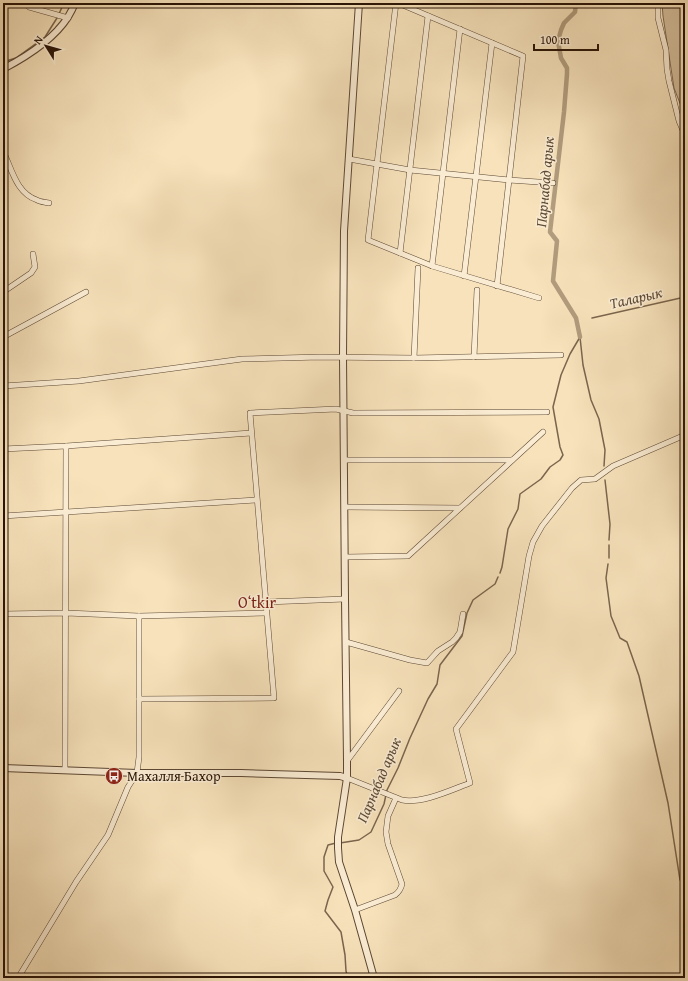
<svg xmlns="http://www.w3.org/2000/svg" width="688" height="981" viewBox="0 0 688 981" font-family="'Gentium Book Plus',serif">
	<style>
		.green { fill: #d4bf9c; stroke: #7e6951 }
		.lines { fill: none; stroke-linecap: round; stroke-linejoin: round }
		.stream { stroke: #7a654d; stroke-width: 1.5 }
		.canal { stroke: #b19c7d; stroke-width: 4.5 }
		.minor-casing { stroke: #5c4733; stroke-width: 6 }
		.tertiary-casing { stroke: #5c4733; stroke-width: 8 }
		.minor { stroke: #faecd3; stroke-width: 5 }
		.tertiary { stroke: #faecd3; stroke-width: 6 }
		.labels { text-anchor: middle; stroke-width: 3; stroke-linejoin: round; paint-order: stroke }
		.poi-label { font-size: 14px; fill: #281306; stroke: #faecd3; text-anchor: start }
		.water-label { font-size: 15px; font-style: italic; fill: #5f4a36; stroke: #faecd3 }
		.quarter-label { font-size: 16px; fill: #7a1f14; stroke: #faecd3 }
	</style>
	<rect width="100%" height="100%" fill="#f7e2bb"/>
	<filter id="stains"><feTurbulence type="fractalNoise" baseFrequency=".005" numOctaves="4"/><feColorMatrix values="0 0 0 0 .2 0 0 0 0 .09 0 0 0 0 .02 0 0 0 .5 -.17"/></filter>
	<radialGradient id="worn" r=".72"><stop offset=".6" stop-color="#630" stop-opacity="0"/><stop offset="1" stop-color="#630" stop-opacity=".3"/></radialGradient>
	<path class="green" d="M 662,3 L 685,3 L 685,116 L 674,88 L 663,16 Z"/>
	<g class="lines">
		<g class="stream">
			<path d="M 3,62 L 16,58 L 45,37 L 57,18 L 64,3"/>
			<path d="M 592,318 L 685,297"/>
			<path d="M 580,337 L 583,365 L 591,400 L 599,419 L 605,450 L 604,466"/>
			<path d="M 605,480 L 610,524 L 609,540"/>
			<path d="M 609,545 L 609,558"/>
			<path d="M 608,564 L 606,578 L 611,616 L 620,638 L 627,642 L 639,676 L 668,803 L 680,880"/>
			<path d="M 500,573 L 502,567 L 508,529 L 518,509 L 520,494 L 541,479 L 550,467 L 560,460 L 563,455 L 560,447 L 553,407 L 561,375 L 570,354 L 580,337"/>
			<path d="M 336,843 L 328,845 L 324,857 L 324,871 L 333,887 L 328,900 L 325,911 L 341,932 L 345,955 L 346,971 L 348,978"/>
			<path d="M 340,843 L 359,840 L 371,832 L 384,804 L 387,790 L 398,768 L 410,738 L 428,699 L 437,684 L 440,665 L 462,636 L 467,613 L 473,600 L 495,584 L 498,577"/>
		</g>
		<path class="canal" d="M 576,3 L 575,12 L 564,23 L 561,30 L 558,41 L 561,58 L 567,68 L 567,74 L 564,112 L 550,232 L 557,241 L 553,281 L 576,318 L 580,337"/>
		<defs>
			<g id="minor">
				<path d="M 29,3 L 29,7 L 68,18"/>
				<path d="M 396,3 L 368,240 L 432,266 L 539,298"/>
				<path d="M 398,3 L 523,56 L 497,286"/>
				<path d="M 658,3 L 658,18 L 666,50 L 667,69 L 669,81 L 679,121 L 685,135"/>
				<path d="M 3,151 C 12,169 16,193 37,200 C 40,202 45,202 49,203"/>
				<path d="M 349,159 L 410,170 L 509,180 L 553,183"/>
				<path d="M 400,253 L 428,16"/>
				<path d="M 432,266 L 460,29"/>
				<path d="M 464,276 L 492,43"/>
				<path d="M 3,292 L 31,273 L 35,267 L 33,254"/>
				<path d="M 3,337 L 86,292"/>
				<path d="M 474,357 L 477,290"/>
				<path d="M 414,358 L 418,268"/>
				<path d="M 3,386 L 79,381 L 242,359 L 320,357 L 414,358 L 561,355"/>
				<path d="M 3,449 L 66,446 L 251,433"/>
				<path d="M 344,460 L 512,460"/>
				<path d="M 345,507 L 460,508"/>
				<path d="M 3,516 L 256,500"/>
				<path d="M 345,557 L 408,556 L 543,432"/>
				<path d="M 266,602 L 345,599"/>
				<path d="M 3,614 L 66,613 L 139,616 L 266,613"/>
				<path d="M 346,642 L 410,660 L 427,663 L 438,651 L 452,642 L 456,638 L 460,632 L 463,614"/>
				<path d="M 139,699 L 274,698 L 250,413 L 336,409 L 353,413 L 547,412"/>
				<path d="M 347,761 L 399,691"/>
				<path d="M 65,770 L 66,446"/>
				<path d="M 347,778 L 402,800 C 422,804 451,790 470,783 L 456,729 L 513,652 L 529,556 L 533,542 L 542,526 L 572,488 L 581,480 L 595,479 L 613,466 L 685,435"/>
				<path d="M 355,910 L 395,895 C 399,892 401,889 402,884 L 388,844 L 386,832 L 388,816 L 396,798"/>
				<path d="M 18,978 L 76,882 L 108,835 L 128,787 L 137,773 L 139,757 L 139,616"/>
			</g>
			<g id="tertiary">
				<path d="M 359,3 L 344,231 L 343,357 L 345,599 L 347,761 L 347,778 L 338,837 L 338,848 L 339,862 L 355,910 L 374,978"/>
				<path d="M 3,69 C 26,57 54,39 68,17 C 71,12 73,8 75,3"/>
				<path d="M 3,768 L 137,773 L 241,773 L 340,776 L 347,778"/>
			</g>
		</defs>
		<use href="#minor" class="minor-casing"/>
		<use href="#tertiary" class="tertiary-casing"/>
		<use href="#minor" class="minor"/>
		<use href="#tertiary" class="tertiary"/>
	</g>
	<defs>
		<symbol id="bus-disc" viewBox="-11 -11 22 22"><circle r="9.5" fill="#8f2418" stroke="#faecd3"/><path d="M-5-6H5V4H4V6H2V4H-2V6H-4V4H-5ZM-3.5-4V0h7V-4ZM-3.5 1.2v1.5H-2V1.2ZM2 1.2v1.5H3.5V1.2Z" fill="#fff"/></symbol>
	</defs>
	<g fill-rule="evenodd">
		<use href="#bus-disc" x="104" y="766" width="20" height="20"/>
	</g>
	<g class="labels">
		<g class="poi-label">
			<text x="127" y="781">Махалля Бахор</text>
		</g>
		<g class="water-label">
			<text transform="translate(545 182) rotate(-85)" y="5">Парнабад арык</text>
			<text transform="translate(636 298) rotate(-13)" y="5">Таларык</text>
			<text transform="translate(379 780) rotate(-67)" y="5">Парнабад арык</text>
		</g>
		<g class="quarter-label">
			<text x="257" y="608">Oʻtkir</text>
		</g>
	</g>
	<rect width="688" height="981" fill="none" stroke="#f7e2bb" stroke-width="16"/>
	<rect x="4" y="4" width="680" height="973" fill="none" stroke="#281306" stroke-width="2"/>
	<rect x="8" y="8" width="672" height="965" fill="none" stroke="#281306"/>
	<g transform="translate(46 46) rotate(307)" stroke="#faecd3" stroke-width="3" paint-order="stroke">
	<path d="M0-3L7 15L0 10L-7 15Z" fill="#281306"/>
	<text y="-6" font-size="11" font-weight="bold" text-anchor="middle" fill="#281306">N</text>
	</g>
	<path d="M534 44v6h64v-6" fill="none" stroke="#281306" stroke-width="2"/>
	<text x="540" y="44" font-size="12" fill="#281306" stroke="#faecd3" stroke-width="3" paint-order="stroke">100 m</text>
	<rect width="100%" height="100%" filter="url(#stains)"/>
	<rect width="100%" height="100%" fill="url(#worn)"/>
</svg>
